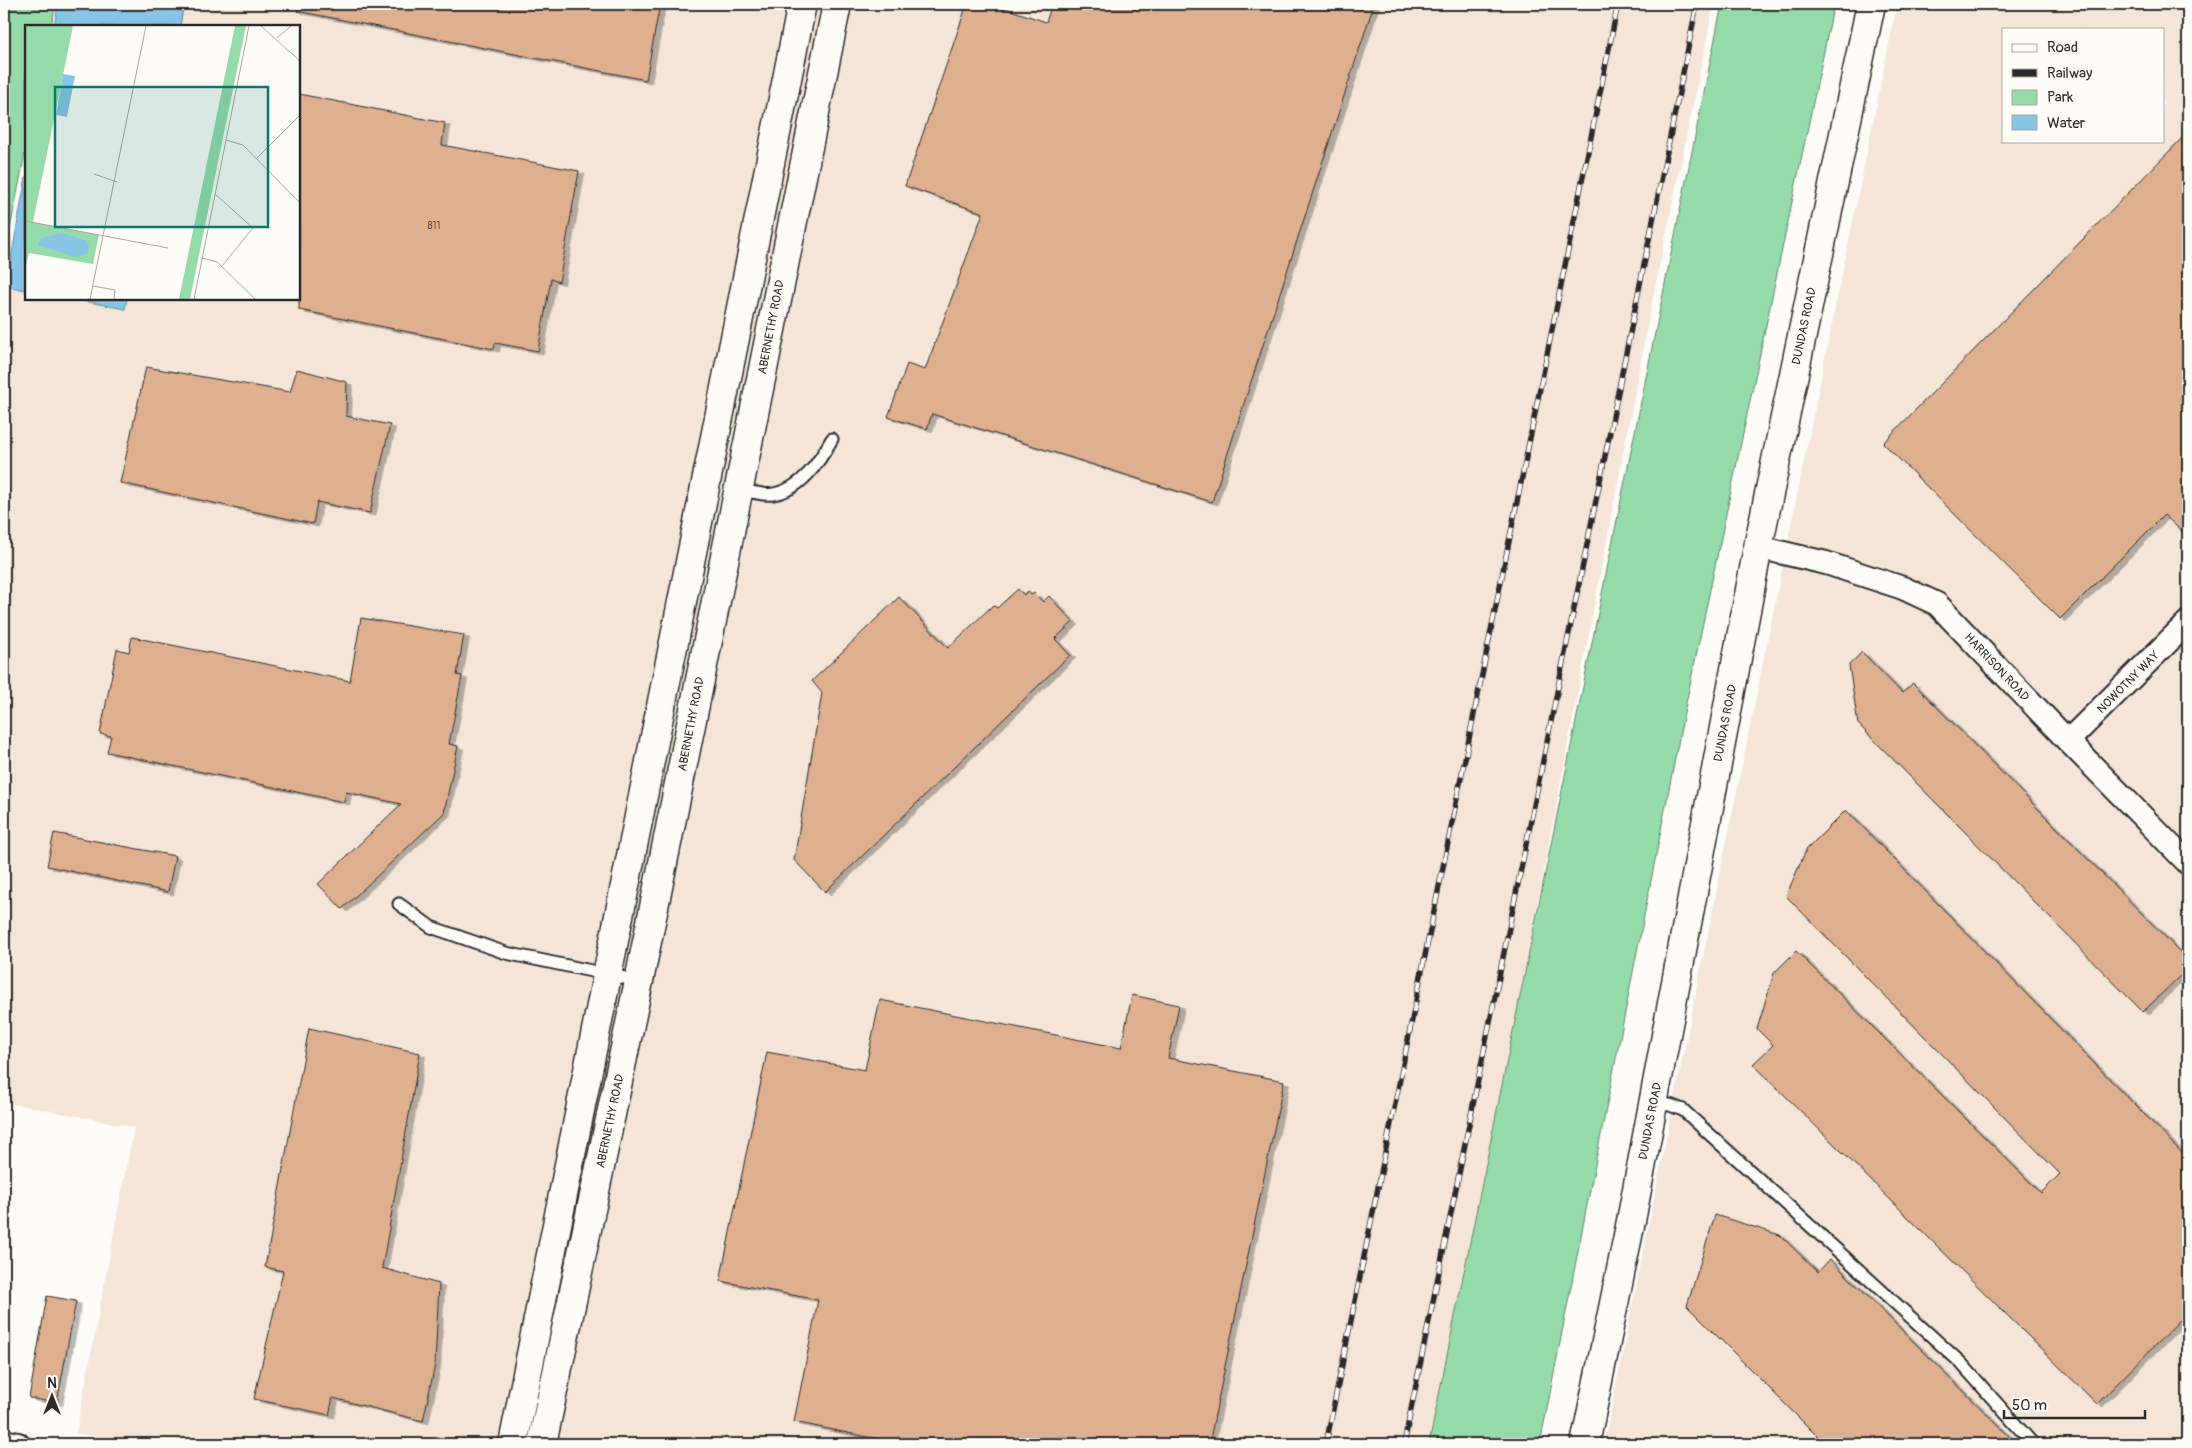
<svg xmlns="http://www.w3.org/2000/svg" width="2192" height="1448" viewBox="0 0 2192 1448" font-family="Pangolin,sans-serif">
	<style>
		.built { fill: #f4e5d8; fill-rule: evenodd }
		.green { fill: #95dba9; stroke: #60836a }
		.water { fill: #87c5e7; stroke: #62879c }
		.building { fill: #deb08f; stroke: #2b2b2b; filter: url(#shadow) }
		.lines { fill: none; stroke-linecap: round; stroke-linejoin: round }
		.service-casing { stroke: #2b2b2b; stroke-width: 15 }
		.minor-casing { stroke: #2b2b2b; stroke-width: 26 }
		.secondary-casing { stroke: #2b2b2b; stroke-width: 31 }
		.service { stroke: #fdfcf7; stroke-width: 11 }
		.minor { stroke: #fdfcf7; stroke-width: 22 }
		.secondary { stroke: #fdfcf7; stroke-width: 28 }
		.rail-casing { stroke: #2b2b2b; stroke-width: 5.5 }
		.rail { stroke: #fdfcf7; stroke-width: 4; stroke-dasharray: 11; stroke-linecap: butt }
		.labels { text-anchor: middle; stroke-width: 4.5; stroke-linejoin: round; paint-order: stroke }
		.number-label { font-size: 10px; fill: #584c44 }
		.street-label { font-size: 12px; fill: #2b2b2b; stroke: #fdfcf7 }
		.inset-road { fill: none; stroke: #a9a8a5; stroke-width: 1 }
		.view { fill: #0f766e; fill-opacity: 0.15; stroke: #0f766e; stroke-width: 2.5 }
		.inset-edge { fill: none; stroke: #2b2b2b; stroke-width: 2.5 }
	</style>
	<defs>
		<filter id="shadow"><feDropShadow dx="5.5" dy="3" stdDeviation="0" flood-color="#0004"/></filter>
	</defs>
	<rect width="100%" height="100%" fill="#fdfcf7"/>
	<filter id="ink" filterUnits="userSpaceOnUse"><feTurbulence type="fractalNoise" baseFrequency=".02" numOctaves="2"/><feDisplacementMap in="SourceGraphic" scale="10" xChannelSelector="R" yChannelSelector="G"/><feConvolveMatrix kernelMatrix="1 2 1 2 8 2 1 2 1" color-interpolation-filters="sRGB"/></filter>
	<g filter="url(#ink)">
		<g class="built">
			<path d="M 184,4 L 1714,4 L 1651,307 L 1471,1254 L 1431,1444 L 130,1444 L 76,1433 L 134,1127 L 4,1102 L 4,298 L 6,286 L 26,290 L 26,299 L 73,299 L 125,309 L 127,299 L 299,299 L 299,26 L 180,26 Z"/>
			<path d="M 1897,4 L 2188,4 L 2188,1444 L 1604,1444 ZM 2003,29 L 2163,29 L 2163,141 L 2003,141 Z"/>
		</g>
		<g class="green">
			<path d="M 4,4 L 56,4 L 51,26 L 26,26 L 26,149 L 4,259 Z"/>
			<path d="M 1722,4 L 1834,4 L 1685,708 L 1540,1444 L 1429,1444 Z"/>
		</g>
		<g class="water">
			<path d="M 58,4 L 184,4 L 180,26 L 54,26 Z"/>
			<path d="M 26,177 L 26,290 L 6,286 Z"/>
			<path d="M 73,299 L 127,299 L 125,309 Z"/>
		</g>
		<g class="building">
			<path d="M 298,4 L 660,4 L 646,80 L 297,11 Z"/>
			<path d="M 967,4 L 993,4 L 1046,22 L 1052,4 L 1374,4 L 1212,502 L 932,414 L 927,429 L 888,417 L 907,364 L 925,370 L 983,213 L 905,186 Z"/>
			<path d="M 299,94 L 445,123 L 442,145 L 579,171 L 559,282 L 551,279 L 538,351 L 495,343 L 494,349 L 299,310 Z"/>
			<path d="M 2188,132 L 2188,537 L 2164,515 L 2060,619 L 1883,443 Z"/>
			<path d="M 146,367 L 290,392 L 297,369 L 347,382 L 346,416 L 390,425 L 370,513 L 317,502 L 313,524 L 120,483 Z"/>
			<path d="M 1018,589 L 1024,595 L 1028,591 L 1031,595 L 1034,593 L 1043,602 L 1049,596 L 1073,622 L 1055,639 L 1070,655 L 825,892 L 794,860 L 822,693 L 812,681 L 899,597 L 948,648 L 993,605 L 997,608 Z"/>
			<path d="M 361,618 L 464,635 L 457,675 L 462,676 L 449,744 L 458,746 L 444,813 L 342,909 L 318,884 L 401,804 L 346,792 L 344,802 L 107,752 L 111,736 L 100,734 L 117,649 L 129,652 L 132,637 L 350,681 Z"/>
			<path d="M 1862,652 L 1902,693 L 1913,683 L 2188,960 L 2188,968 L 2143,1012 L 1858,724 L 1849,665 Z"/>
			<path d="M 1846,810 L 2188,1159 L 2188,1312 L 2097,1404 L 1753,1064 L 1773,1045 L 1757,1029 L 1774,973 L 1796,951 L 2041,1193 L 2060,1174 L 1786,896 L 1806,850 Z"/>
			<path d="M 54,833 L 175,856 L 168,892 L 47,866 Z"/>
			<path d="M 1132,995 L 1179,1005 L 1168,1058 L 1284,1081 L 1209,1444 L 902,1444 L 794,1422 L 818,1300 L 720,1281 L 767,1052 L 865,1070 L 880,1000 L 1121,1048 Z"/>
			<path d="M 309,1028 L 420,1053 L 382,1268 L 439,1284 L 435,1365 L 423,1421 L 333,1398 L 329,1415 L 254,1399 L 283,1271 L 265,1267 Z"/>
			<path d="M 1715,1215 L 1780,1235 L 1818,1272 L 1830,1259 L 2017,1444 L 1825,1444 L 1687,1306 Z"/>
			<path d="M 47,1296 L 76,1301 L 57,1403 L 29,1398 Z"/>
		</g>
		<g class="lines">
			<defs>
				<g id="service">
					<path d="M 739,490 C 749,491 764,496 774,494 C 802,489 819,462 832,439"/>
					<path d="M 399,904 L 431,927 L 506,953 L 639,981"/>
					<path d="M 1653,1104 L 1670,1105 L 1683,1110 L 1961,1363 L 2033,1444"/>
				</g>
				<g id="minor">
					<path d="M 1758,547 L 1826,563 L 1903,588 L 1937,604 L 2068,741 L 2188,863"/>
					<path d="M 2068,741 L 2188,622"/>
					<path d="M 4,1441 L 18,1444"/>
				</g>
				<g id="secondary">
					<path d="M 513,1444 L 802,4"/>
					<path d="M 542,1444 L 639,981 L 837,4"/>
					<path d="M 1585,1444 L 1631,1221 L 1758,547 L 1871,4"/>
				</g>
			</defs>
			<use href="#service" class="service-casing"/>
			<use href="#minor" class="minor-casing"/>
			<use href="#secondary" class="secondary-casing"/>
			<use href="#service" class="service"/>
			<use href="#minor" class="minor"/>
			<use href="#secondary" class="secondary"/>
			<defs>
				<g id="rail">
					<path d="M 1326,1444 L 1618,4"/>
					<path d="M 1404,1444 L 1697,4"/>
				</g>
			</defs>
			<use href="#rail" class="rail-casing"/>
			<use href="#rail" class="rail"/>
		</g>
	</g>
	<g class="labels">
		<g class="number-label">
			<text x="434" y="229">811</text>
		</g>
		<g class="street-label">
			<text transform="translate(1804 326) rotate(-78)" y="4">DUNDAS ROAD</text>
			<text transform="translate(771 327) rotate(-79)" y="4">ABERNETHY ROAD</text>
			<text transform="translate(1997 667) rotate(47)" y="4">HARRISON ROAD</text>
			<text transform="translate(2128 682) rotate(-45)" y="4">NOWOTNY WAY</text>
			<text transform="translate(1725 723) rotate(-79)" y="4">DUNDAS ROAD</text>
			<text transform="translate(691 724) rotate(-79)" y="4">ABERNETHY ROAD</text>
			<text transform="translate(610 1121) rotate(-78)" y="4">ABERNETHY ROAD</text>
			<text transform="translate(1650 1121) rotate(-79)" y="4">DUNDAS ROAD</text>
		</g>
	</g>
	<g transform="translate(25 25)">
		<rect width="275" height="275" fill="#fdfcf7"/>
		<path d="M 0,1 L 48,1 L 8,197 L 74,210 L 68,239 L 4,228 L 0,244 ZM 210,1 L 221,1 L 165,274 L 154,274 Z" fill="#95dba9"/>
		<path d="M 38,49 L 50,51 L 42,92 L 31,90 ZM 36,208 L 61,215 L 64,220 L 62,228 L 50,232 L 13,220 L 16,213 Z" fill="#87c5e7"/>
		<path class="inset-road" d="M 236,1 L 275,36M 252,13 L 266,1M 201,115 L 218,120 L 275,178M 231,134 L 275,90M 69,149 L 92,157M 190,169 L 228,203 L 197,241M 0,196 L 143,223M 177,233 L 192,237 L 230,274M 68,261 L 90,265 L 89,274M 65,274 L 121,1M 169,274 L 224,1"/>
		<path class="view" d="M 30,62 L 243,62 L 243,202 L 30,202 Z"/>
		<rect width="275" height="275" class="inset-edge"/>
	</g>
	<rect width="2192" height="1448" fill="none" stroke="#fdfcf7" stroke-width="20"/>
	<rect x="10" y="10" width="2172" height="1428" fill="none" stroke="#2b2b2b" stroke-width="2" filter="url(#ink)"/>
	<rect x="2002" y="28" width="162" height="115" fill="#fdfcf7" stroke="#a9a8a5"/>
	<rect x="2012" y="44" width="25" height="8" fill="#fdfcf7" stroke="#a9a8a5"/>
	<text x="2047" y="52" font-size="15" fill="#2b2b2b">Road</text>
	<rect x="2012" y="69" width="25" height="8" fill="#2b2b2b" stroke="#a9a8a5"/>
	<text x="2047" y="78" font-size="15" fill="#2b2b2b">Railway</text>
	<rect x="2012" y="90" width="25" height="15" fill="#95dba9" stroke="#a9a8a5"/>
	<text x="2047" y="102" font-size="15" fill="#2b2b2b">Park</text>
	<rect x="2012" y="115" width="25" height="15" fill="#87c5e7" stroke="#a9a8a5"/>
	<text x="2047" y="128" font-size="15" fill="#2b2b2b">Water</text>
	<g transform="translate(52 1396)" stroke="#fdfcf7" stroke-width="4" paint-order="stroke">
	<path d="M0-4L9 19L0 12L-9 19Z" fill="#2b2b2b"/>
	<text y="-8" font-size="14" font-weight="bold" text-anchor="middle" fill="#2b2b2b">N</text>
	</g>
	<path d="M2004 1410v8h141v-8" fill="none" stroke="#2b2b2b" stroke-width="2.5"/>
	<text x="2012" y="1410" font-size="15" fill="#2b2b2b" stroke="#fdfcf7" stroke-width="4" paint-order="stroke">50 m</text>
</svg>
